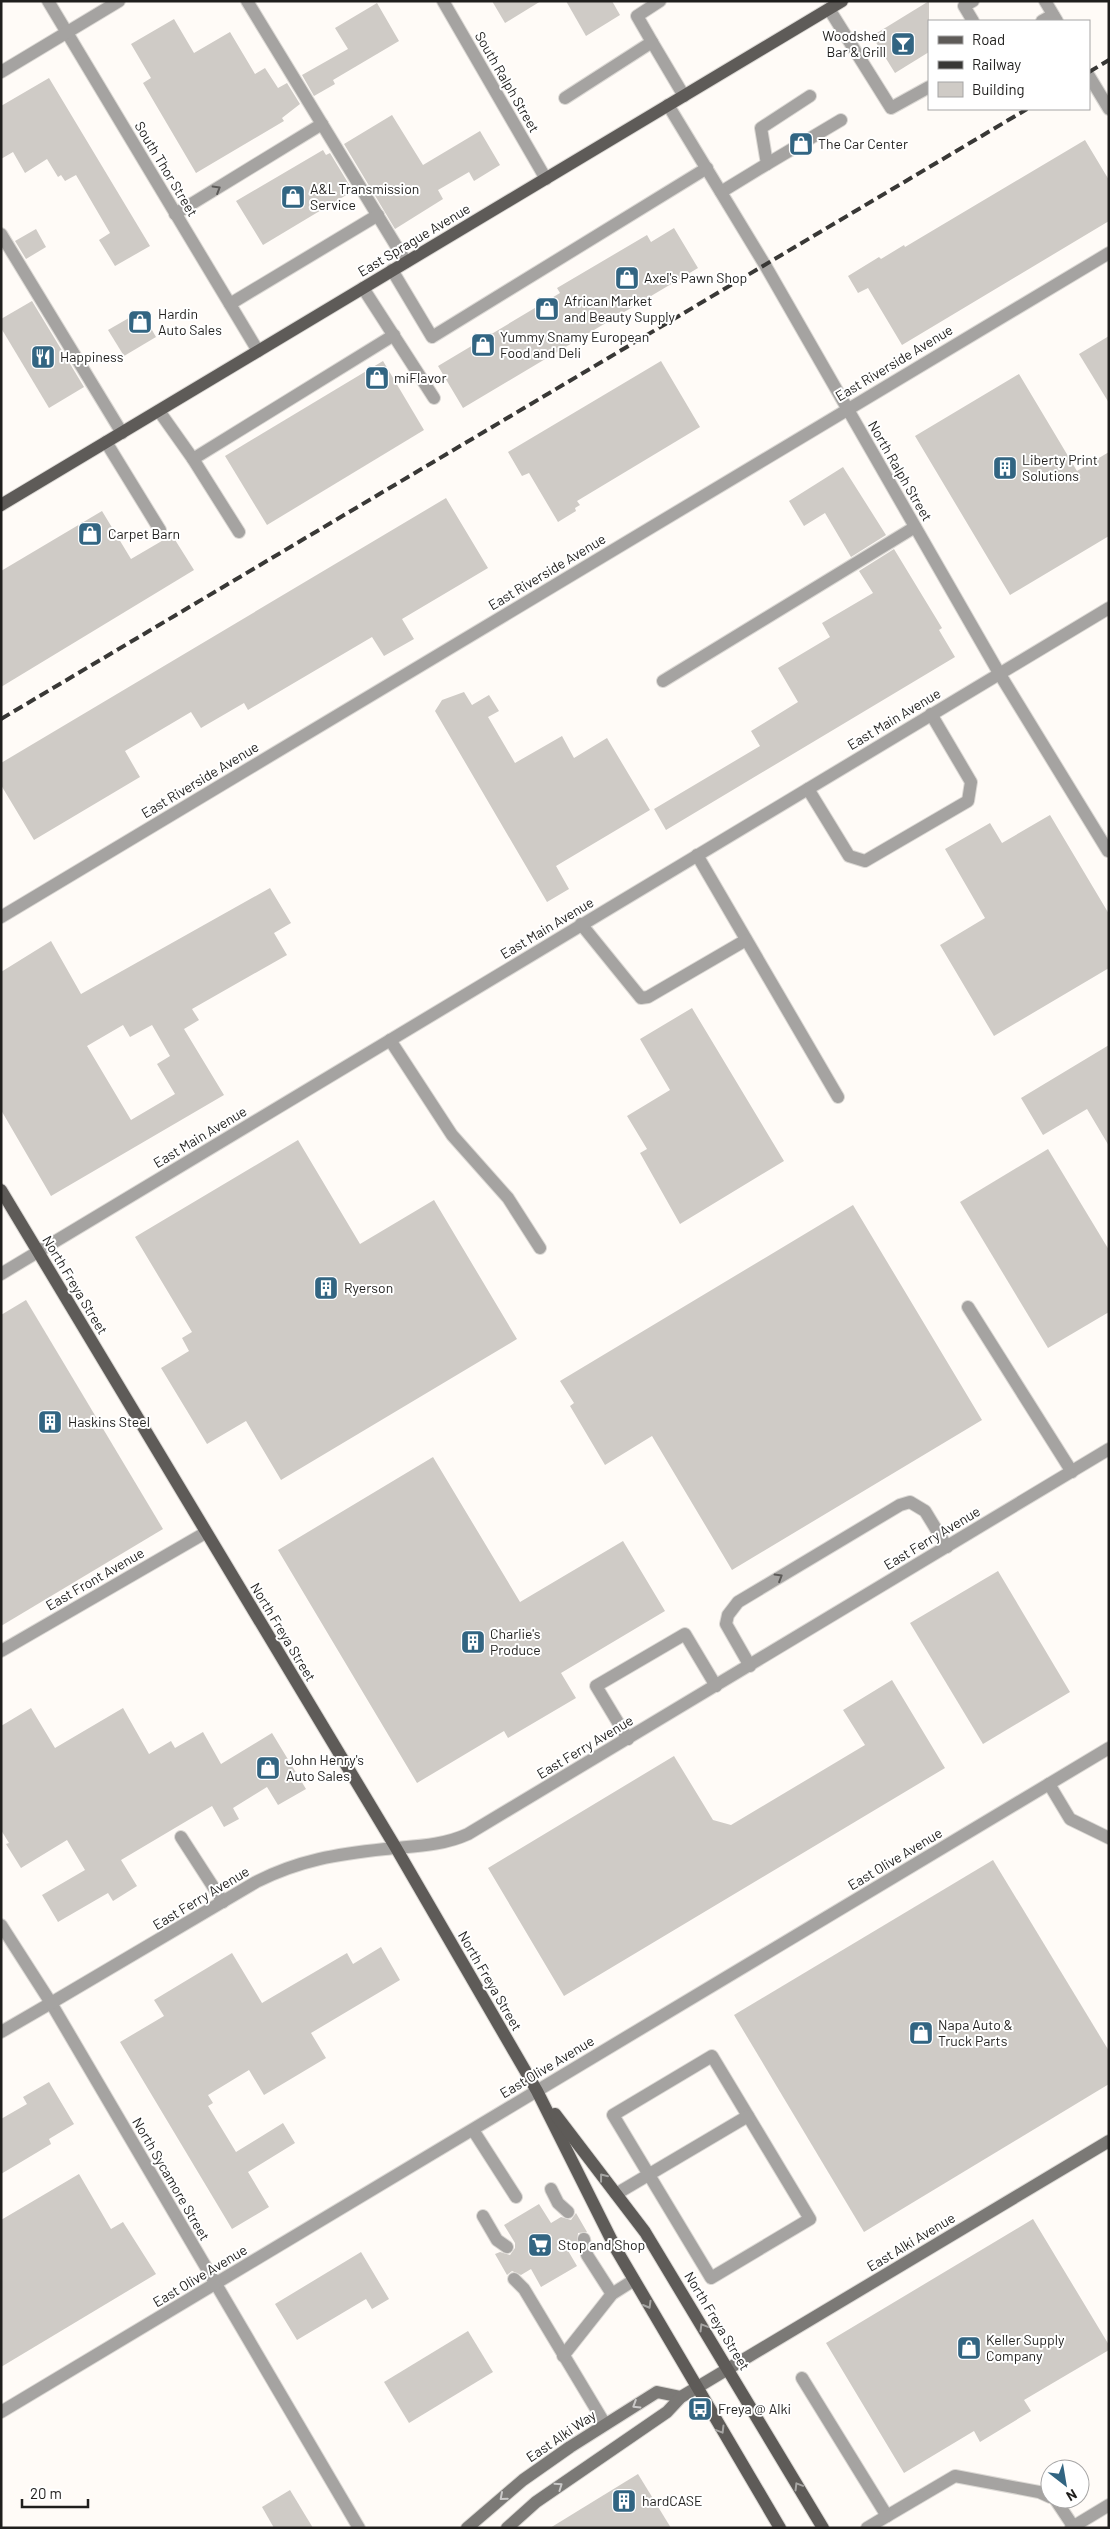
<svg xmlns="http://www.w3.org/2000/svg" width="1110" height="2529" viewBox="0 0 1110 2529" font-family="Barlow,sans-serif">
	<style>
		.building { fill: #cfcbc6; fill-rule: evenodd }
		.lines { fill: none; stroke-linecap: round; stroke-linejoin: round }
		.lane-casing { stroke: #dbd8d4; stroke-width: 14 }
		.street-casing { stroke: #dbd8d4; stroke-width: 14 }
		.secondary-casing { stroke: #dbd8d4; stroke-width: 14 }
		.primary-casing { stroke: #dbd8d4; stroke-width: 14 }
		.lane { stroke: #a5a3a1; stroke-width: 12 }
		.street { stroke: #a5a3a1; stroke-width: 12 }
		.secondary { stroke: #7b7976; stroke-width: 12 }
		.primary { stroke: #5e5b58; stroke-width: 12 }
		.rail { stroke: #393836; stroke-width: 4; stroke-dasharray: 10 5; stroke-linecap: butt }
		.oneway { stroke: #5c5a58 }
		.oneway2 { stroke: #a6a5a3 }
		.oneway3 { stroke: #cac9c8 }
		.labels { text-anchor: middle; stroke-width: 4; stroke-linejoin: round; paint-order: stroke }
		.poi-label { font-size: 14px; fill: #201f1d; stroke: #fff; text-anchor: start }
		.street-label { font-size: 14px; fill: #201f1d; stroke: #fff }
	</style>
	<rect width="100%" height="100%" fill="#fffbf7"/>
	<g class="building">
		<path d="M 492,1 L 541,1 L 505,23 Z"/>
		<path d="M 566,1 L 612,1 L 620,15 L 586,36 Z"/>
		<path d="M 929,1 L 929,52 L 895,73 L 872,36 Z"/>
		<path d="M 377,3 L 399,41 L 333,80 L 335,84 L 314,96 L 302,75 L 348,49 L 335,28 Z"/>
		<path d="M 174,19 L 194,53 L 230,32 L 255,74 L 265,68 L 278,88 L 287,83 L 300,104 L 282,118 L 284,121 L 196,173 L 143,83 L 151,78 L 131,44 Z"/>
		<path d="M 49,78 L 150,246 L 115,266 L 99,240 L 110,233 L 76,175 L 65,181 L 61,175 L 58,177 L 47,159 L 25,173 L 13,152 L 1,159 L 1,106 Z"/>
		<path d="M 392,115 L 423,165 L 480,131 L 500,165 L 474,181 L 469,172 L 438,190 L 443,199 L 395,229 L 344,144 Z"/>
		<path d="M 1085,140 L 1109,180 L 1109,221 L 902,345 L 868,288 L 858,293 L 848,276 L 879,257 L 881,259 L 904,245 L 905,247 Z"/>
		<path d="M 323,150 L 326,155 L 330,153 L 353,191 L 263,245 L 236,201 Z"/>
		<path d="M 674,228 L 698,268 L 463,408 L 438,366 L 560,293 L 557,288 L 647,235 L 651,242 Z"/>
		<path d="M 36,229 L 46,247 L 26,259 L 15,241 Z"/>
		<path d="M 32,301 L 84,387 L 49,408 L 1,328 L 1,319 Z"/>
		<path d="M 141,311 L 156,337 L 124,356 L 108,330 Z"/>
		<path d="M 1109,336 L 1109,403 L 1079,354 Z"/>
		<path d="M 383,361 L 424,430 L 267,525 L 225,456 Z"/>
		<path d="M 661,361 L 700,427 L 577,501 L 580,505 L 575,508 L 576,511 L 558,522 L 529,473 L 522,476 L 508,452 Z"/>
		<path d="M 1019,374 L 1077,471 L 1109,452 L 1109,536 L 1010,595 L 915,436 Z"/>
		<path d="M 843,467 L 886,535 L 851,557 L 825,513 L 804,526 L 789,501 Z"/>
		<path d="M 446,498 L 488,568 L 402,619 L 414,639 L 384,656 L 372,637 L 248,710 L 244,703 L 201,728 L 191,712 L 125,751 L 140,777 L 34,840 L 1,785 L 1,763 Z"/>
		<path d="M 102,511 L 131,559 L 172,535 L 194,570 L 1,687 L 1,571 Z"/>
		<path d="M 894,549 L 942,628 L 939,630 L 955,657 L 666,830 L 654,809 L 760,746 L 751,731 L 798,702 L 778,668 L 830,637 L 822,623 L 873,593 L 859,571 Z"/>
		<path d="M 464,692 L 472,705 L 489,695 L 499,711 L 488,717 L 515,763 L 562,736 L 574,758 L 607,738 L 650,810 L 556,866 L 569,889 L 547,902 L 435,711 L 442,700 Z"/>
		<path d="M 1050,815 L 1109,914 L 1109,968 L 994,1036 L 940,945 L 985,918 L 945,849 L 990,823 L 1002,843 Z"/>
		<path d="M 270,888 L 291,923 L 274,933 L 287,955 L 192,1009 L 199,1020 L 184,1029 L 224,1095 L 51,1196 L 1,1110 L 1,972 L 51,941 L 81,994 ZM 123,1025 L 130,1037 L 152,1025 L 170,1056 L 157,1064 L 175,1094 L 131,1120 L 87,1046 Z"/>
		<path d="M 692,1008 L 784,1161 L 680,1224 L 640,1153 L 647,1149 L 627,1116 L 670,1090 L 640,1039 Z"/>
		<path d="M 1109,1045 L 1109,1146 L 1087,1109 L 1043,1135 L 1021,1098 Z"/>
		<path d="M 298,1140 L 360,1244 L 434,1200 L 517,1339 L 281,1480 L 246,1421 L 207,1444 L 161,1368 L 189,1351 L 182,1338 L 192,1332 L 135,1237 Z"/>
		<path d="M 1048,1149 L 1109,1250 L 1109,1312 L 1048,1348 L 960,1202 Z"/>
		<path d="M 853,1205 L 982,1420 L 732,1570 L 652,1436 L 605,1465 L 570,1406 L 574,1403 L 560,1381 Z"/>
		<path d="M 26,1300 L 163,1529 L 1,1626 L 1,1315 Z"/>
		<path d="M 433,1457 L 520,1602 L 623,1541 L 665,1611 L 561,1673 L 576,1698 L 508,1738 L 504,1731 L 417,1783 L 278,1550 Z"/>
		<path d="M 998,1571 L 1070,1692 L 983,1744 L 910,1623 Z"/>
		<path d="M 892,1680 L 945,1768 L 564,1996 L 488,1868 L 674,1756 L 713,1820 L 731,1825 L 865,1745 L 843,1710 Z"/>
		<path d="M 31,1708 L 55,1748 L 123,1708 L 149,1754 L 171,1741 L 175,1748 L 203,1732 L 221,1764 L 272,1733 L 306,1789 L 278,1805 L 267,1787 L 233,1808 L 239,1819 L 224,1827 L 212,1806 L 121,1860 L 137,1886 L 113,1901 L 108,1893 L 58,1922 L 42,1895 L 85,1870 L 67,1840 L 21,1868 L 6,1844 L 9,1843 L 1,1830 L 1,1726 Z"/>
		<path d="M 993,1860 L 1109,2051 L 1109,2084 L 864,2232 L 734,2015 Z"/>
		<path d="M 381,1947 L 400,1980 L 311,2033 L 326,2058 L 264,2095 L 249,2070 L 208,2095 L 213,2103 L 208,2106 L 236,2152 L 283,2123 L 295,2143 L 248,2172 L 269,2207 L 232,2229 L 120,2042 L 164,2016 L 154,2000 L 232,1953 L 262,2003 L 347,1953 L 353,1964 Z"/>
		<path d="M 49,2082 L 74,2124 L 49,2139 L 51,2144 L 1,2174 L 1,2119 L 27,2104 L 23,2097 Z"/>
		<path d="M 79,2174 L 111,2229 L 123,2222 L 156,2274 L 1,2367 L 1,2220 Z"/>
		<path d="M 539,2204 L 551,2223 L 561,2217 L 571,2220 L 576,2213 L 587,2232 L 578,2233 L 577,2243 L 567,2249 L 577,2266 L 541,2287 L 531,2269 L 521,2275 L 512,2271 L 507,2275 L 495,2254 L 500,2252 L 510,2255 L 515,2248 L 515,2243 L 504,2225 Z"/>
		<path d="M 1033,2219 L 1109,2345 L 1109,2350 L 1024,2400 L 1031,2411 L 980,2442 L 974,2431 L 904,2473 L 826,2343 Z"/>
		<path d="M 361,2252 L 389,2299 L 372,2309 L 366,2299 L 297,2340 L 275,2304 Z"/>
		<path d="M 468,2331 L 493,2372 L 409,2423 L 384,2382 Z"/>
		<path d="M 638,2474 L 671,2528 L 550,2528 Z"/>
		<path d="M 290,2490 L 313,2528 L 274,2528 L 262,2507 Z"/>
	</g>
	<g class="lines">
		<defs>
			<g id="lane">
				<path d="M 247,1 L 406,262"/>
				<path d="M 829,9 L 891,108 L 929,87"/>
				<path d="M 973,21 L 964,6 L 973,1"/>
				<path d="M 1042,21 L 1053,15"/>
				<path d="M 652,42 L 637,16 L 660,1"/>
				<path d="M 565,98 L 652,42 L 684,96"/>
				<path d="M 767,164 L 841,120"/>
				<path d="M 721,192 L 767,164 L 761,128 L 810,96"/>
				<path d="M 175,214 L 322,124"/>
				<path d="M 1,234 L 122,433"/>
				<path d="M 392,270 L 432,337 L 707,168"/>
				<path d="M 363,288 L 434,398"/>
				<path d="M 230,304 L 378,215"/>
				<path d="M 159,411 L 193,459 L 394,335"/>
				<path d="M 106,442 L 160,530"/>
				<path d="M 193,459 L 239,532"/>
				<path d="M 663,681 L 915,527"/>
				<path d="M 808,789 L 849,856 L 865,861 L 968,801 L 971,782 L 931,714"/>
				<path d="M 697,855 L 838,1097"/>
				<path d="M 581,924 L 641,998 L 648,997 L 746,940"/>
				<path d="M 390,1040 L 452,1135 L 508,1198 L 540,1248"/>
				<path d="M 968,1307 L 1072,1472"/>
				<path d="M 750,1666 L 726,1624 L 728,1615 L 738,1602 L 900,1505 L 910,1502 L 925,1511 L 947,1547"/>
				<path d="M 628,1739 L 596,1686 L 685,1634 L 716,1686"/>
				<path d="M 1049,1784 L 1070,1819 L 1109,1838"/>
				<path d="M 181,1837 L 223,1902"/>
				<path d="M 1,2032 L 51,2003"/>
				<path d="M 712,2056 L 810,2219 L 711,2278 L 613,2115 Z"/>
				<path d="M 473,2130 L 516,2197"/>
				<path d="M 551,2189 L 558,2203 L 568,2212"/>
				<path d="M 616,2194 L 748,2116"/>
				<path d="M 483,2216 L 497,2240 L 507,2247"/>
				<path d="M 584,2239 L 587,2255 L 612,2294"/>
				<path d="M 514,2279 L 524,2289 L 605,2424"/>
				<path d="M 563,2356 L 612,2294 L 634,2280"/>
				<path d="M 802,2378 L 887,2516 L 955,2476 L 1039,2492 L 1050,2497"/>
				<path d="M 1055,2499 L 1073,2526"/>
				<path d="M 867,2528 L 887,2516"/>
			</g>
			<g id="street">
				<path d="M 48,1 L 258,351"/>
				<path d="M 443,1 L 546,179"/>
				<path d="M 1045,1 L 1057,21"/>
				<path d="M 1,72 L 119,1"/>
				<path d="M 1089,76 L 1109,109"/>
				<path d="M 668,105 L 765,265 L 999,673 L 1108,851"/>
				<path d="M 1,917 L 1109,253"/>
				<path d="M 1,1274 L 1109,608"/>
				<path d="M 1,1651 L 205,1533"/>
				<path d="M 1,1925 L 51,2003 L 359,2528"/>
				<path d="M 51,2003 L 256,1882 C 299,1860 338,1854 385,1849 C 414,1846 442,1846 468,1834 L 1109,1449"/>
				<path d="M 1,2412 L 1109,1748"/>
				<path d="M 1071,2528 L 1109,2505"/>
			</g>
			<g id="secondary">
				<path d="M 467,2528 L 523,2480 L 570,2447 L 657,2392 L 681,2397"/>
				<path d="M 507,2528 L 536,2502 L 667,2412 L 681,2397 L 1109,2141"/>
			</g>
			<g id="primary">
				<path d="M 1,505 L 842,1"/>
				<path d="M 1,1190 L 396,1848 L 537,2091 L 616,2249 L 780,2528"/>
				<path d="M 555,2114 L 645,2232 L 823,2528"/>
			</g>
		</defs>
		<use href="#lane" class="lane-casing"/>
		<use href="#street" class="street-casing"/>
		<use href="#secondary" class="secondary-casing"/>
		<use href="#primary" class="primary-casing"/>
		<use href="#lane" class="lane"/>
		<use href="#street" class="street"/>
		<use href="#secondary" class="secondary"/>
		<use href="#primary" class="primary"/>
		<g class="rail">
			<path d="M 1089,72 L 1109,60"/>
			<path d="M 1,719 L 1027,109"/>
		</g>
	</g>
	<defs><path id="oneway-chevron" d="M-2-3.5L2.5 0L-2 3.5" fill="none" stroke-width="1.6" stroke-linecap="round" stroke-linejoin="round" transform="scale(1.25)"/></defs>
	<g class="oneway">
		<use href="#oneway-chevron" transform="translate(217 189) rotate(-31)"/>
		<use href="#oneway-chevron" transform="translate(779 1577) rotate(-31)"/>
	</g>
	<g class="oneway2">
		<use href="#oneway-chevron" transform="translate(603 2177) rotate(-128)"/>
		<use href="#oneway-chevron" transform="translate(648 2305) rotate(60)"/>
		<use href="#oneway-chevron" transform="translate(703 2327) rotate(-121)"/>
		<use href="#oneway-chevron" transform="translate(721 2430) rotate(59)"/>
		<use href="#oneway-chevron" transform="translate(798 2486) rotate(-121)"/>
	</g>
	<g class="oneway3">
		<use href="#oneway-chevron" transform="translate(636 2405) rotate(148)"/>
		<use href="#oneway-chevron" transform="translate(559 2486) rotate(-35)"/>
		<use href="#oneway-chevron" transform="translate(503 2497) rotate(139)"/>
	</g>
	<defs>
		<symbol id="bar-square" viewBox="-11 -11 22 22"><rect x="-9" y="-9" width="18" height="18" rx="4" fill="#326582" stroke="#fff"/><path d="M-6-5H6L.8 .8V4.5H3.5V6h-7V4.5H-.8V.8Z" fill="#fff"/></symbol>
		<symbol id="shop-square" viewBox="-11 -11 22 22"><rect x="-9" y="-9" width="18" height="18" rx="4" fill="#326582" stroke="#fff"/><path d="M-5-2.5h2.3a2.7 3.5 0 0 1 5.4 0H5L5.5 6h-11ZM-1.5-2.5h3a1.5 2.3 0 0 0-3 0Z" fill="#fff"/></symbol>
		<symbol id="restaurant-square" viewBox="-11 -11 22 22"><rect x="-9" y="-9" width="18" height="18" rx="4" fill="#326582" stroke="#fff"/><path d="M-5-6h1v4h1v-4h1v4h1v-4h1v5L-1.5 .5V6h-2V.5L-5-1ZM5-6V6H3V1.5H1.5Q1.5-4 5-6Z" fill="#fff"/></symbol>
		<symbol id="building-square" viewBox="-11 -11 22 22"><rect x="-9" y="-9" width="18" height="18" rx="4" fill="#326582" stroke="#fff"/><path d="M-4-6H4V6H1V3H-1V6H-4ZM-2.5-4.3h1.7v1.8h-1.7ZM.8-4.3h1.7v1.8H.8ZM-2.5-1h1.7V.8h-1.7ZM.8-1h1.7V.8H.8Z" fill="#fff"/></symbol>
		<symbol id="supermarket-square" viewBox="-11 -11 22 22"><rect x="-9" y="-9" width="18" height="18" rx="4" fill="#326582" stroke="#fff"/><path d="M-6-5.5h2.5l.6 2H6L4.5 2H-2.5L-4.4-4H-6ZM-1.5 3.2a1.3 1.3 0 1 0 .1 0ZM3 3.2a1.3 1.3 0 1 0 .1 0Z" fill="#fff"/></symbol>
		<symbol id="bus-square" viewBox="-11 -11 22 22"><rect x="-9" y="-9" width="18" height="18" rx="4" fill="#326582" stroke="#fff"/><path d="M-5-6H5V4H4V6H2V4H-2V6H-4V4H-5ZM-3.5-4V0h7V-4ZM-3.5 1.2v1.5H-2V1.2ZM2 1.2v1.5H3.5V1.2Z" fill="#fff"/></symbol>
	</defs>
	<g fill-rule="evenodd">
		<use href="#bar-square" x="889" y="30" width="28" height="28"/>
		<use href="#shop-square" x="787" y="130" width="28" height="28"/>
		<use href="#shop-square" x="279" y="183" width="28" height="28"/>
		<use href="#shop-square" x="613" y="264" width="28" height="28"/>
		<use href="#shop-square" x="533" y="295" width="28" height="28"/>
		<use href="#shop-square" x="126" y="308" width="28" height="28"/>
		<use href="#shop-square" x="469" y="331" width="28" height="28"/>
		<use href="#restaurant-square" x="29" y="343" width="28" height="28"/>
		<use href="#shop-square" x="363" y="364" width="28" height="28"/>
		<use href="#building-square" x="991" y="454" width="28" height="28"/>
		<use href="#shop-square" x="76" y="520" width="28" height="28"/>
		<use href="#building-square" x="312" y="1274" width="28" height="28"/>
		<use href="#building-square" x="36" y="1408" width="28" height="28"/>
		<use href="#building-square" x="459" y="1628" width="28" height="28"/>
		<use href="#shop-square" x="254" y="1754" width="28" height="28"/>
		<use href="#shop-square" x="907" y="2019" width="28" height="28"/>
		<use href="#supermarket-square" x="526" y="2231" width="28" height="28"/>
		<use href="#shop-square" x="955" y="2334" width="28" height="28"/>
		<use href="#bus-square" x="686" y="2395" width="28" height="28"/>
		<use href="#building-square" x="610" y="2487" width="28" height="28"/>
	</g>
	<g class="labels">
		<g class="poi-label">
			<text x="886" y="41" text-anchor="end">Woodshed<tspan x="886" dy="16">Bar &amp; Grill</tspan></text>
			<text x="818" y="149">The Car Center</text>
			<text x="310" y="194">A&amp;L Transmission<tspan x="310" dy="16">Service</tspan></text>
			<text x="644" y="283">Axel's Pawn Shop</text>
			<text x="564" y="306">African Market<tspan x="564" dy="16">and Beauty Supply</tspan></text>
			<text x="158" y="319">Hardin<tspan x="158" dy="16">Auto Sales</tspan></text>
			<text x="500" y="342">Yummy Snamy European<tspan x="500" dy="16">Food and Deli</tspan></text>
			<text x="60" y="362">Happiness</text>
			<text x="394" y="383">miFlavor</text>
			<text x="1022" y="465">Liberty Print<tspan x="1022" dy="16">Solutions</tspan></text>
			<text x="108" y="539">Carpet Barn</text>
			<text x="344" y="1293">Ryerson</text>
			<text x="68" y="1427">Haskins Steel</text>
			<text x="490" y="1639">Charlie's<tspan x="490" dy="16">Produce</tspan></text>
			<text x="286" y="1765">John Henry's<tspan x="286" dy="16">Auto Sales</tspan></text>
			<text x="938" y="2030">Napa Auto &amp;<tspan x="938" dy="16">Truck Parts</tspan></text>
			<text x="558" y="2250">Stop and Shop</text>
			<text x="986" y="2345">Keller Supply<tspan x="986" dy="16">Company</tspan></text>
			<text x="718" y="2414">Freya @ Alki</text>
			<text x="642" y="2506">hardCASE</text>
		</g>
		<g class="street-label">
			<text transform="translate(507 82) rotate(60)" y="5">South Ralph Street</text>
			<text transform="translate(166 169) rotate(59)" y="5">South Thor Street</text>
			<text transform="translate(414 240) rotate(-31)" y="5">East Sprague Avenue</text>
			<text transform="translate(894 363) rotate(-31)" y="5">East Riverside Avenue</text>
			<text transform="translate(900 471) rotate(60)" y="5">North Ralph Street</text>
			<text transform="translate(547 572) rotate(-31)" y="5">East Riverside Avenue</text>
			<text transform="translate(894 719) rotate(-31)" y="5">East Main Avenue</text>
			<text transform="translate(200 780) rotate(-31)" y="5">East Riverside Avenue</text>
			<text transform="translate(547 928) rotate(-31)" y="5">East Main Avenue</text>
			<text transform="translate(200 1137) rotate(-31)" y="5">East Main Avenue</text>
			<text transform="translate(75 1285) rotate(59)" y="5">North Freya Street</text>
			<text transform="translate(932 1538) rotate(-31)" y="5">East Ferry Avenue</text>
			<text transform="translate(95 1579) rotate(-30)" y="5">East Front Avenue</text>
			<text transform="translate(283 1632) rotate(59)" y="5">North Freya Street</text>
			<text transform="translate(585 1747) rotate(-31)" y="5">East Ferry Avenue</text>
			<text transform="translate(895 1859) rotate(-31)" y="5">East Olive Avenue</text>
			<text transform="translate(201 1898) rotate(-31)" y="5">East Ferry Avenue</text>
			<text transform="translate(490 1981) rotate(60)" y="5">North Freya Street</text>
			<text transform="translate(547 2067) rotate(-31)" y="5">East Olive Avenue</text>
			<text transform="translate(171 2179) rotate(60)" y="5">North Sycamore Street</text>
			<text transform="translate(911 2242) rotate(-31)" y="5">East Alki Avenue</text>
			<text transform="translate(200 2276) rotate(-31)" y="5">East Olive Avenue</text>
			<text transform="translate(717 2321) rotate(59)" y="5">North Freya Street</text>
			<text transform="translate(561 2436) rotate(-34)" y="5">East Alki Way</text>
		</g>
	</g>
	<rect width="1110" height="2529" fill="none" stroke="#201f1d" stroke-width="5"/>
	<rect x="928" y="20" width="162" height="90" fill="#ffffff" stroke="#a6a5a5"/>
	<rect x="938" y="36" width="25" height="8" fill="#5e5b58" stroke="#a6a5a5"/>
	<text x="972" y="45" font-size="15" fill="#201f1d">Road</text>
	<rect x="938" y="61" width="25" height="8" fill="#393836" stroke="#a6a5a5"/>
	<text x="972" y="70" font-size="15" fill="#201f1d">Railway</text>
	<rect x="938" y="82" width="25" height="15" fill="#cfcbc6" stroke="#a6a5a5"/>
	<text x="972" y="95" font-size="15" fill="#201f1d">Building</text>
	<g transform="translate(1065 2484) rotate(149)"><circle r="24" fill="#ffffff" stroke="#a6a5a5"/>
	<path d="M0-4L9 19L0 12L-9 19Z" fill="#326582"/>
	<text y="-8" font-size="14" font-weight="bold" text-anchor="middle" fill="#201f1d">N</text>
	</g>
	<path d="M22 2499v8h66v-8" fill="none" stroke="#201f1d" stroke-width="2.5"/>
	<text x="30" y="2499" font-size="15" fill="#201f1d" stroke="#ffffff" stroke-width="4" paint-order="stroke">20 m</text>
</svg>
